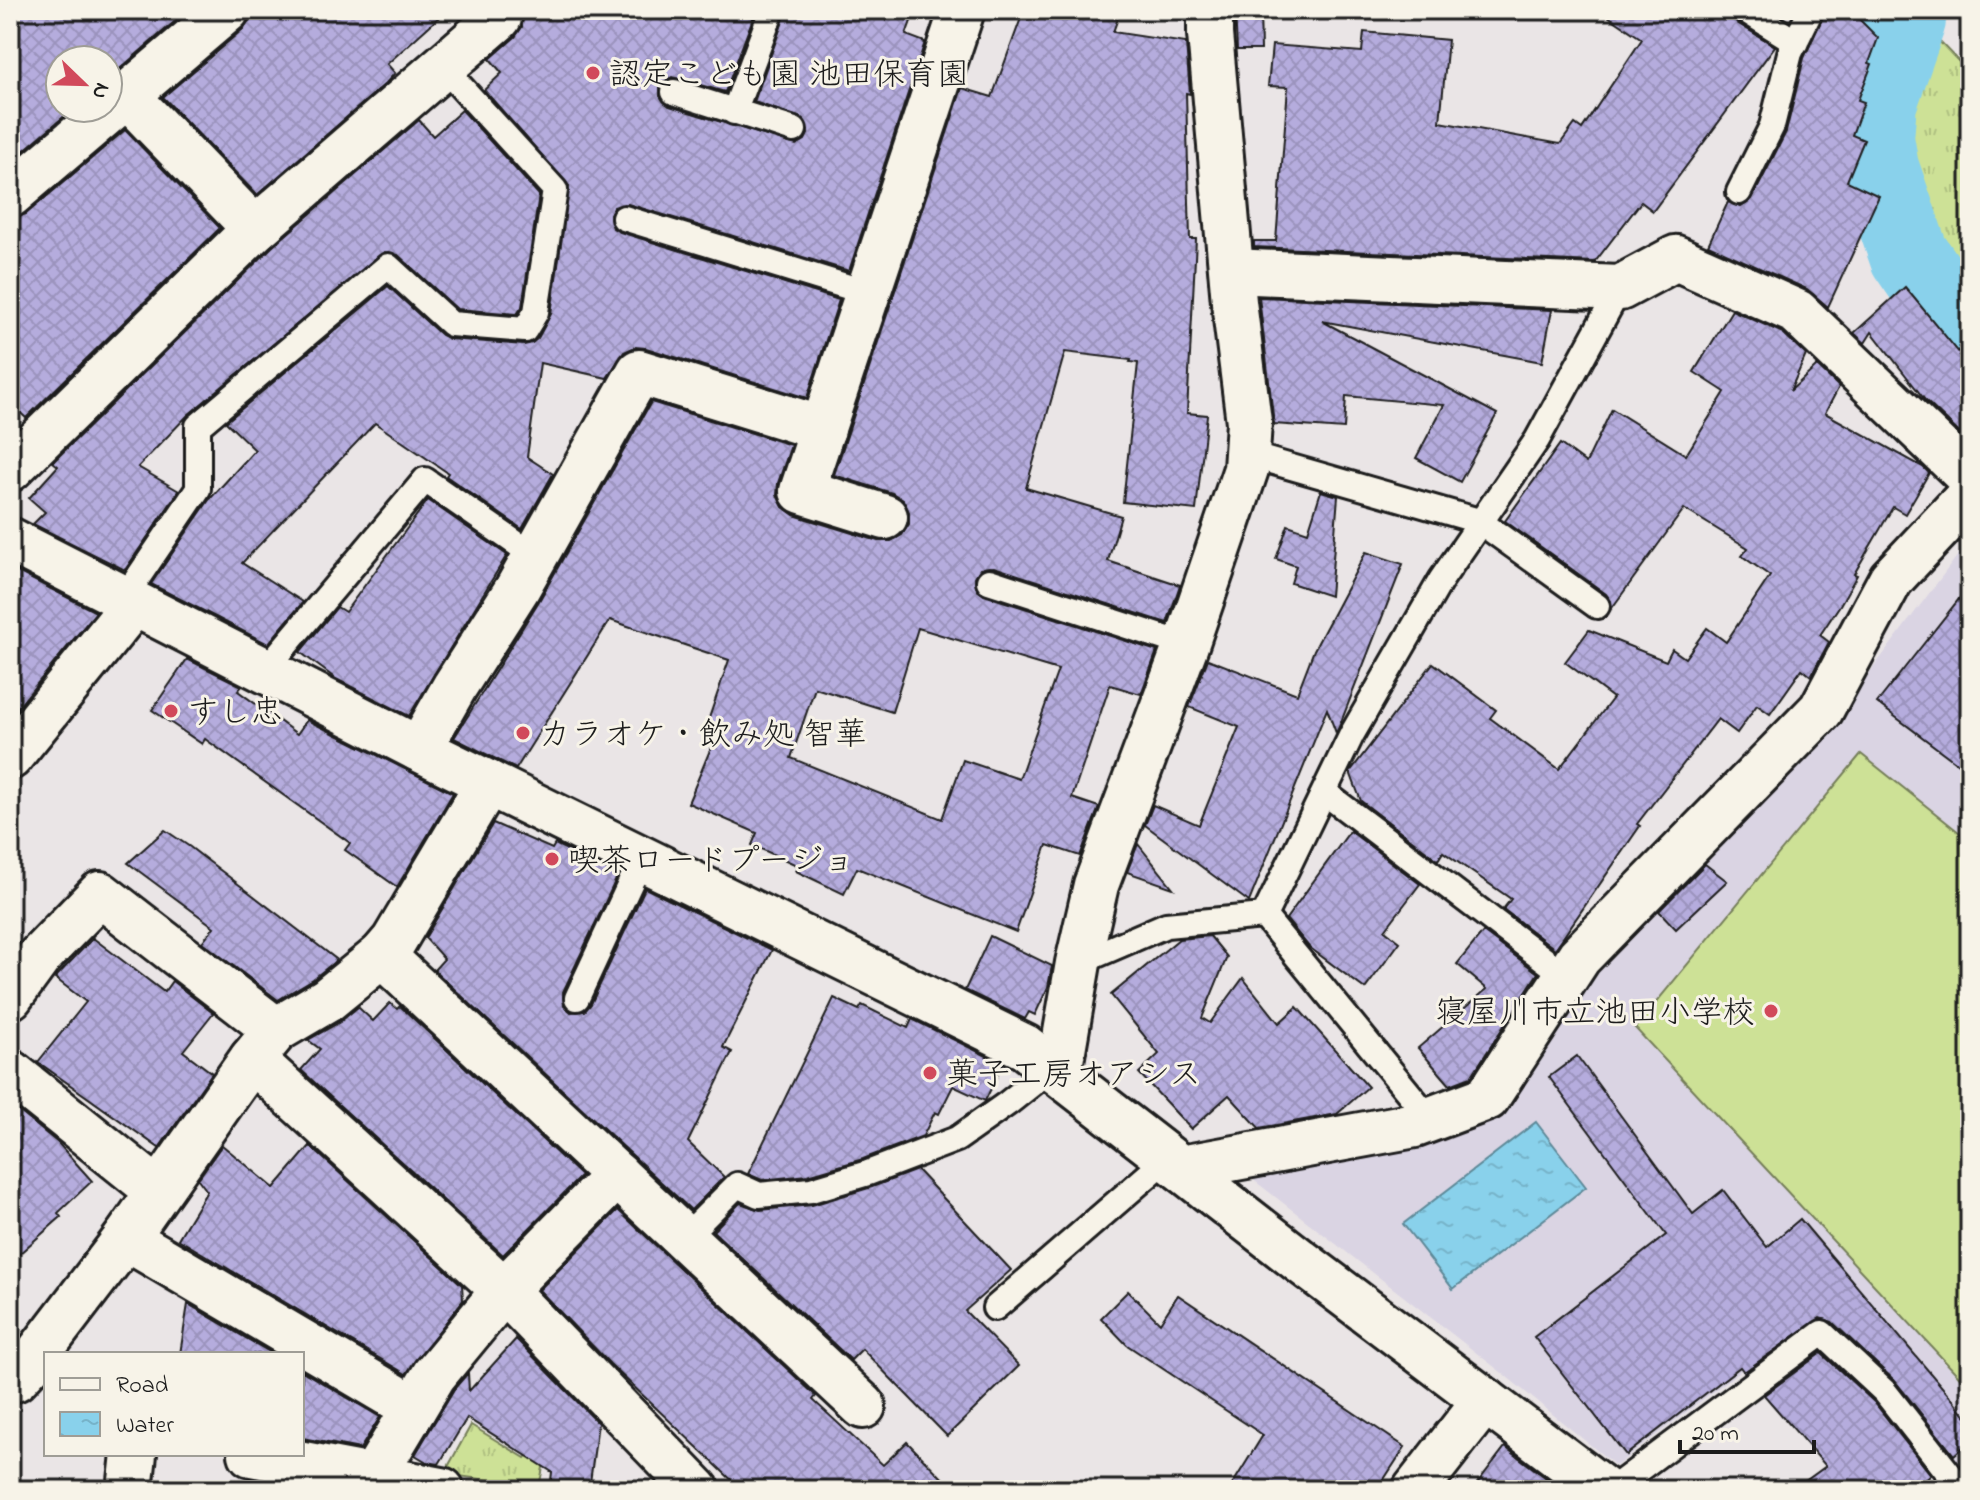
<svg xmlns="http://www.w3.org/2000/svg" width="1980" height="1500" viewBox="0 0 1980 1500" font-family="'Indie Flower','Klee One',sans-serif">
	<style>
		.built { fill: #dad4e3 }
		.grass { fill: url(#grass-tufts); stroke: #747e59; stroke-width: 2 }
		.pitch { fill: #cde196; stroke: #747e59; stroke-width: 2 }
		.water { fill: url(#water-ripples); stroke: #5d8998; stroke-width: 2 }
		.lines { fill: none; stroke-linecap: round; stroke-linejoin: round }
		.river { stroke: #89d1eb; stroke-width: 80 }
		.building { fill: url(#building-cross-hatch); stroke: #1c1c1c; stroke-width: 2; fill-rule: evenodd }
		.service-casing { stroke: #1c1c1c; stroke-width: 30 }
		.minor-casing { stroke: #1c1c1c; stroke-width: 50 }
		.service { stroke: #f7f3e8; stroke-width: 24 }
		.minor { stroke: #f7f3e8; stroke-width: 44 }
		.poi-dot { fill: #d1495b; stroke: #f7f3e8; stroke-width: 3 }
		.labels { text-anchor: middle; stroke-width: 6; stroke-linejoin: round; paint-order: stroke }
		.poi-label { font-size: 32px; fill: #1c1c1c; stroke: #f7f3e8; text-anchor: start }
	</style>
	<defs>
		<pattern id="grass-tufts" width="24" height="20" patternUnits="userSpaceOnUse" patternTransform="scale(2)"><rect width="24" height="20" fill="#cde196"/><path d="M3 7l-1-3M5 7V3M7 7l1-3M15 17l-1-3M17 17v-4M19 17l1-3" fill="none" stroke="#afc081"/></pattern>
		<pattern id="water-ripples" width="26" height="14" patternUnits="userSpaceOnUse" patternTransform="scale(2)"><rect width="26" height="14" fill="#89d1eb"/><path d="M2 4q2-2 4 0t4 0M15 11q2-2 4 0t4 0" fill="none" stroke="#76b3c9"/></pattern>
		<pattern id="building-cross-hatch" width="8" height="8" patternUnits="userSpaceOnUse" patternTransform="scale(2)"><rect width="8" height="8" fill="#b5acdd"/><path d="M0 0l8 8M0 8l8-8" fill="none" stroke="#9b93bd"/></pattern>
	</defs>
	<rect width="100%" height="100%" fill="#eae5e6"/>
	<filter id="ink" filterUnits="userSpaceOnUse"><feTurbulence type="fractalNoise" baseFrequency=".0125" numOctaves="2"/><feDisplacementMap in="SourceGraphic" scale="16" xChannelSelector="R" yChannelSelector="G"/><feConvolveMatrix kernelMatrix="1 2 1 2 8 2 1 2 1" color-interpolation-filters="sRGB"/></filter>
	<g filter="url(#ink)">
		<path class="built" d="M 1970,539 L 1970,1484 L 1944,1446 L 1820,1310 L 1616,1466 L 1501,1372 L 1238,1168 L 1475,1117 L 1538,1062 L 1655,889 L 1846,704 Z"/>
		<g class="grass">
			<path d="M 1933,35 L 1962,65 L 1970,59 L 1970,316 L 1928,264 L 1886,121 Z"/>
			<path d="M 471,1425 L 525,1458 L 536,1443 L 547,1448 L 539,1487 L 444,1474 Z"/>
		</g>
		<path class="pitch" d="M 1861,754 L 1970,841 L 1968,1386 L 1635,1028 Z"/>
		<path class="water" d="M 1536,1122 L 1586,1187 L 1453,1289 L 1403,1224 Z"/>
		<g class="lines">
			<path class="river" d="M 1894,10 L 1906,20 L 1877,103 L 1874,138 L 1879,168 L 1909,255 L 1947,310 L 1970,338"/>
		</g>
		<g class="building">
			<path d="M 10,10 L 188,10 L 108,79 L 108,60 L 60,60 L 60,108 L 74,108 L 10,162 Z"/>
			<path d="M 251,10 L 447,10 L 387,64 L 395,73 L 385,84 L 257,195 L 163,97 L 243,29 L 250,19 Z"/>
			<path d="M 522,10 L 756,10 L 725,92 L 672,77 L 663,82 L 660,88 L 660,96 L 669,106 L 796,145 L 805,140 L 808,134 L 804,119 L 754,102 L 787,10 L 915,10 L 906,35 L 925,42 L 849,271 L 628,204 L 614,207 L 610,214 L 613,228 L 620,232 L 839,300 L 807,398 L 646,348 L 635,347 L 624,352 L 607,378 L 540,363 L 527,457 L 553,474 L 522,529 L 446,476 L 448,473 L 375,423 L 242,563 L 303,602 L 268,644 L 151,584 L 209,500 L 255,450 L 226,422 L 388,286 L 441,335 L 449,339 L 524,345 L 532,343 L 538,338 L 551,314 L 569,186 L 484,90 L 502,73 L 490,59 L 515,37 L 522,27 Z"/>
			<path d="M 1024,10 L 1121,10 L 1113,32 L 1186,43 L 1190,94 L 1186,93 L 1190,239 L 1196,239 L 1187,413 L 1207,415 L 1196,510 L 1123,502 L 1138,363 L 1130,362 L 1131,360 L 1065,352 L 1026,488 L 1121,516 L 1108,561 L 1180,585 L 1167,623 L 994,567 L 980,569 L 975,577 L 977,590 L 984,595 L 1157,651 L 1141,694 L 1110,685 L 1072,798 L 1099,807 L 1080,856 L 1047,845 L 1016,932 L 857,868 L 844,894 L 796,871 L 799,866 L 752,845 L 757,833 L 688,803 L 720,726 L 708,721 L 729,660 L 610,620 L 516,769 L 454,738 L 539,601 L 651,402 L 791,445 L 778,483 L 777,495 L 783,507 L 794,515 L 878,541 L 891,541 L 902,535 L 909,524 L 909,512 L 903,500 L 892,493 L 834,475 L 962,88 L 992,97 ZM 918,628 L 1058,670 L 1019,779 L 963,760 L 942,819 L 791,758 L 815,688 L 892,712 Z"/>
			<path d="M 1235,10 L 1260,10 L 1261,50 L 1237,50 Z"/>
			<path d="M 1599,10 L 1730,10 L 1737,23 L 1775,46 L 1653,211 L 1641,202 L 1595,262 L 1254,247 L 1254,241 L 1276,241 L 1288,87 L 1268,86 L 1272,45 L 1362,52 L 1364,32 L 1448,40 L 1440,122 L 1560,144 L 1575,124 L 1582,129 L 1642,39 Z"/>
			<path d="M 1826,10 L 1850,10 L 1878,38 L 1869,63 L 1872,64 L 1858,100 L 1864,102 L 1852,135 L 1864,140 L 1847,181 L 1879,196 L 1828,307 L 1807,289 L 1708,245 L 1728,202 L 1741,207 L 1752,199 L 1786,132 L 1804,58 Z"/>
			<path d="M 462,110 L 539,195 L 522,307 L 517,314 L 457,309 L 398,255 L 384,252 L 188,415 L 138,467 L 179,491 L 125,570 L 33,524 L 45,512 L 29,498 L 58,466 L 53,462 L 272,247 L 419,120 L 433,136 Z"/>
			<path d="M 125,130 L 220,228 L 26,418 L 10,403 L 10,219 L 26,214 Z"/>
			<path d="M 1905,287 L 1970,366 L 1970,443 L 1925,400 L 1872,332 L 1865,343 L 1854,333 Z"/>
			<path d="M 1259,297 L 1552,310 L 1542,362 L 1322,321 L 1497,414 L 1460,482 L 1416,458 L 1444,405 L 1346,396 L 1344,429 L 1274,424 Z"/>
			<path d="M 1732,310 L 1783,333 L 1806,355 L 1790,391 L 1817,366 L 1839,387 L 1825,413 L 1923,467 L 1929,473 L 1905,514 L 1893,507 L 1854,574 L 1857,575 L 1840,605 L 1820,635 L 1829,642 L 1811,676 L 1802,669 L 1770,714 L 1757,705 L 1737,733 L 1718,719 L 1637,824 L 1640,826 L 1555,949 L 1503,909 L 1511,899 L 1443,852 L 1438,860 L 1361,801 L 1350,772 L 1433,663 L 1496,710 L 1490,718 L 1559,769 L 1613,698 L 1565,662 L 1589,630 L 1666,661 L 1672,649 L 1685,658 L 1707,628 L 1726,642 L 1770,576 L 1742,556 L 1748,548 L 1684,509 L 1612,608 L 1611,601 L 1606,594 L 1505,521 L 1560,444 L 1586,463 L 1612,409 L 1686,455 L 1725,392 L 1694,372 Z"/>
			<path d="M 1321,491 L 1338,496 L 1330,596 L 1291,583 L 1296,566 L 1276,559 L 1288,525 L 1308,532 Z"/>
			<path d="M 428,500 L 507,555 L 409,716 L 336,679 L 300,652 L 337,607 L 345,612 Z"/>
			<path d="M 1366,552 L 1403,564 L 1339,727 L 1336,733 L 1327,709 L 1249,902 L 1145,825 L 1153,805 L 1199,825 L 1239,727 L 1189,707 L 1208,659 L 1297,694 L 1314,650 Z"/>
			<path d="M 10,568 L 96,612 L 10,717 Z"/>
			<path d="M 1970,585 L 1970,773 L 1877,703 Z"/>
			<path d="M 187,659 L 242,686 L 238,691 L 297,734 L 307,720 L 453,793 L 397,887 L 345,850 L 350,843 L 205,739 L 202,744 L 152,710 Z"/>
			<path d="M 493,823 L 552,849 L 555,844 L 618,875 L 563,992 L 564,1006 L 571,1012 L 585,1011 L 591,1004 L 645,888 L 772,950 L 723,1047 L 732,1052 L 688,1142 L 724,1177 L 691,1210 L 434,970 L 444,959 L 425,938 Z"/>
			<path d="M 165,830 L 190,847 L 336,959 L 333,963 L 313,979 L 278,1000 L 202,942 L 214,927 L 128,863 Z"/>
			<path d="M 1350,831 L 1420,884 L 1385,930 L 1400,942 L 1365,989 L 1309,947 L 1286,919 Z"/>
			<path d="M 1138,844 L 1173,888 L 1127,872 Z"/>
			<path d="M 1705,864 L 1727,881 L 1676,929 L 1659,911 Z"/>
			<path d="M 1483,932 L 1538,973 L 1471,1077 L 1450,1085 L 1418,1048 L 1487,989 L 1457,964 Z"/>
			<path d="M 990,936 L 1052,966 L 1048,987 L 1035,1015 L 1029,1012 L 1025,1019 L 965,990 Z"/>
			<path d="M 1210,936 L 1227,957 L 1202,1018 L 1210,1023 L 1243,978 L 1279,1023 L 1297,1007 L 1368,1087 L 1337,1114 L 1259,1128 L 1229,1095 L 1191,1129 L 1139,1073 L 1159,1054 L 1111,995 L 1179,939 Z"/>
			<path d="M 93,938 L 164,992 L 172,981 L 213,1013 L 183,1051 L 212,1073 L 159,1148 L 38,1062 L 86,1002 L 55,978 Z"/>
			<path d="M 834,998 L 859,1010 L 862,1005 L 908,1028 L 912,1019 L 1003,1064 L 985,1101 L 953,1086 L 939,1114 L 935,1112 L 923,1136 L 863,1159 L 808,1175 L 762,1180 L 748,1174 Z"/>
			<path d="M 390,1003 L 397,1009 L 400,1006 L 581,1176 L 503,1255 L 301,1070 L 320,1049 L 308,1040 L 340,1022 L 358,1007 L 373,1021 Z"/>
			<path d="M 1577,1056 L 1693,1214 L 1723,1190 L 1767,1247 L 1800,1219 L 1970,1420 L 1970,1441 L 1954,1455 L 1895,1381 L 1832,1322 L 1820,1318 L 1744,1372 L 1740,1367 L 1626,1455 L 1534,1337 L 1666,1235 L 1549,1077 Z"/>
			<path d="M 10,1104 L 58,1143 L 92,1181 L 58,1213 L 61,1217 L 10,1262 Z"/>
			<path d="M 222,1145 L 274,1188 L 310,1146 L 462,1285 L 463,1300 L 406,1374 L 178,1239 L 207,1191 L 198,1179 Z"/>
			<path d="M 917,1170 L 1011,1270 L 965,1311 L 1019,1366 L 947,1436 L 862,1349 L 851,1360 L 713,1231 L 740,1203 L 760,1210 L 812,1205 L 872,1187 Z"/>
			<path d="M 618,1210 L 816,1396 L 813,1400 L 883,1465 L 907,1442 L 954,1490 L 742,1490 L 610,1364 L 539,1290 Z"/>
			<path d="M 1128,1291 L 1160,1323 L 1178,1295 L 1405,1447 L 1377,1490 L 1229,1490 L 1263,1435 L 1127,1345 L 1101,1318 Z"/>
			<path d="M 188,1304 L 273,1354 L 180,1354 Z"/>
			<path d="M 516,1339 L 598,1423 L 589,1490 L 550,1490 L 552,1472 L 467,1418 L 439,1464 L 427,1462 L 415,1455 L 454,1389 L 468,1373 L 469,1391 Z"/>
			<path d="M 1821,1353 L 1874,1402 L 1931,1475 L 1915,1490 L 1793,1490 L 1826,1466 L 1764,1395 Z"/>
			<path d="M 302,1371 L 380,1417 L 360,1449 L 302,1438 Z"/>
			<path d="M 1505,1447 L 1562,1490 L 1472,1490 Z"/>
		</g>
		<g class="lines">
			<defs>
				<g id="service">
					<path d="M 1745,10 L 1796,42"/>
					<path d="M 674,92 L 794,130"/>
					<path d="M 734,112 L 772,10"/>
					<path d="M 1739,192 L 1772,126 L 1790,53 L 1811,10"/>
					<path d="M 624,218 L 868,293"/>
					<path d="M 1246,454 L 1479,521 L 1597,606"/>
					<path d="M 989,581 L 1186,645"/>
					<path d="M 124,598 L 198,489 L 198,426 L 388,266 L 451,324 L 525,330 L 536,312 L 555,190 L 442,66"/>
					<path d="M 265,670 L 425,480 L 536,557"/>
					<path d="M 1325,793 L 1566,976"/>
					<path d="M 1264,916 L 1430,1119"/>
					<path d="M 1078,963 L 1166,925 L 1264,916 L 1352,734 L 1441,580 L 1537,440 L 1620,288"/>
					<path d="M 577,998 L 642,858"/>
					<path d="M 684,1238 L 737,1185 L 759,1195 L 811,1190 L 868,1173 L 957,1139 L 1008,1103 L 1052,1068"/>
					<path d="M 995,1308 L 1168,1158"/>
					<path d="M 1611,1490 L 1822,1333 L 1885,1392 L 1962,1490"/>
				</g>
				<g id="minor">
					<path d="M 127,96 L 255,229"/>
					<path d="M 10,195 L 227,10"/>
					<path d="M 1232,271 L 1620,288 L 1676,258 L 1797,312 L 1970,478"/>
					<path d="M 10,469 L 255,229 L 499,18"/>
					<path d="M 885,517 L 802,491 L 962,10"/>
					<path d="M 10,540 L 419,749 L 1025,1047 L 1299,1260 L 1604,1490"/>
					<path d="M 419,749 L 455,686 L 517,589 L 639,372 L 823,429"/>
					<path d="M 10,757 L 134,604"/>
					<path d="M 382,955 L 863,1406"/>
					<path d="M 10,997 L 40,956 L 100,894 L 276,1030"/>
					<path d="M 252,1059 L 504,1290 L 697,1490"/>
					<path d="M 10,1072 L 158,1191"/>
					<path d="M 1059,1073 L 1078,963 L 1096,885 L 1186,645 L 1246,469 L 1249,422 L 1234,302 L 1210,34 L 1210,10"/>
					<path d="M 1181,1168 L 1415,1125 L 1487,1098 L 1579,957 L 1821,710 L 1891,579 L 1970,495"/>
					<path d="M 126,1238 L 414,1408"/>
					<path d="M 10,1374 L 15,1379 L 33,1360 L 126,1238 L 252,1059 L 276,1030 L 327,1000 L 382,955 L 394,941 L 488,783"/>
					<path d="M 251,1454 L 442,1490"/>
					<path d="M 373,1477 L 434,1375 L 504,1290 L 617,1175"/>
					<path d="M 130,1490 L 134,1454"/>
					<path d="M 1415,1490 L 1485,1400"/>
				</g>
			</defs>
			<use href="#service" class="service-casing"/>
			<use href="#minor" class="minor-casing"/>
			<use href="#service" class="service"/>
			<use href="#minor" class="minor"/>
		</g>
	</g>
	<g class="poi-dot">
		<circle cx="593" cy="73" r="8"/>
		<circle cx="171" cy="711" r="8"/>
		<circle cx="523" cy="733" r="8"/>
		<circle cx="552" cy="859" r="8"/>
		<circle cx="1771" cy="1011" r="8"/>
		<circle cx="930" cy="1073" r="8"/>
	</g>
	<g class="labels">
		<g class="poi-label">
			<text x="609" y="84">認定こども園 池田保育園</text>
			<text x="187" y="722">すし忠</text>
			<text x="539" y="744">カラオケ・飲み処 智華</text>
			<text x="568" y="870">喫茶ロードプージョ</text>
			<text x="1755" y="1022" text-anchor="end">寝屋川市立池田小学校</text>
			<text x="946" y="1084">菓子工房オアシス</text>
		</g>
	</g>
	<rect width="1980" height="1500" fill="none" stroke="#f7f3e8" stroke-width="40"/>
	<rect x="20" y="20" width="1940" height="1460" fill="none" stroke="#1c1c1c" stroke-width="3" filter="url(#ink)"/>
	<rect x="44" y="1352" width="260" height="104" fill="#f7f3e8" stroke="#9f9d96" stroke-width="2"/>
	<rect x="60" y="1378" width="40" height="12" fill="#f7f3e8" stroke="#9f9d96" stroke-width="2"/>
	<text x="116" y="1392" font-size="24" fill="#1c1c1c">Road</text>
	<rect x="60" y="1412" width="40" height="24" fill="url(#water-ripples)" stroke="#9f9d96" stroke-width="2"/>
	<text x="116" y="1432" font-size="24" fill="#1c1c1c">Water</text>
	<g transform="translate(84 84) rotate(113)"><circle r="38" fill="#f7f3e8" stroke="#9f9d96" stroke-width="2"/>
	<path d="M0-6L14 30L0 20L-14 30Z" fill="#d1495b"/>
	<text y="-12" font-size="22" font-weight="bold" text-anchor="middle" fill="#1c1c1c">N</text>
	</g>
	<path d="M1680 1440v12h134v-12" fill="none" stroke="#1c1c1c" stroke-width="4"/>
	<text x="1692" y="1440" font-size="24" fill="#1c1c1c" stroke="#f7f3e8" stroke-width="6" paint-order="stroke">20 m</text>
</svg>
